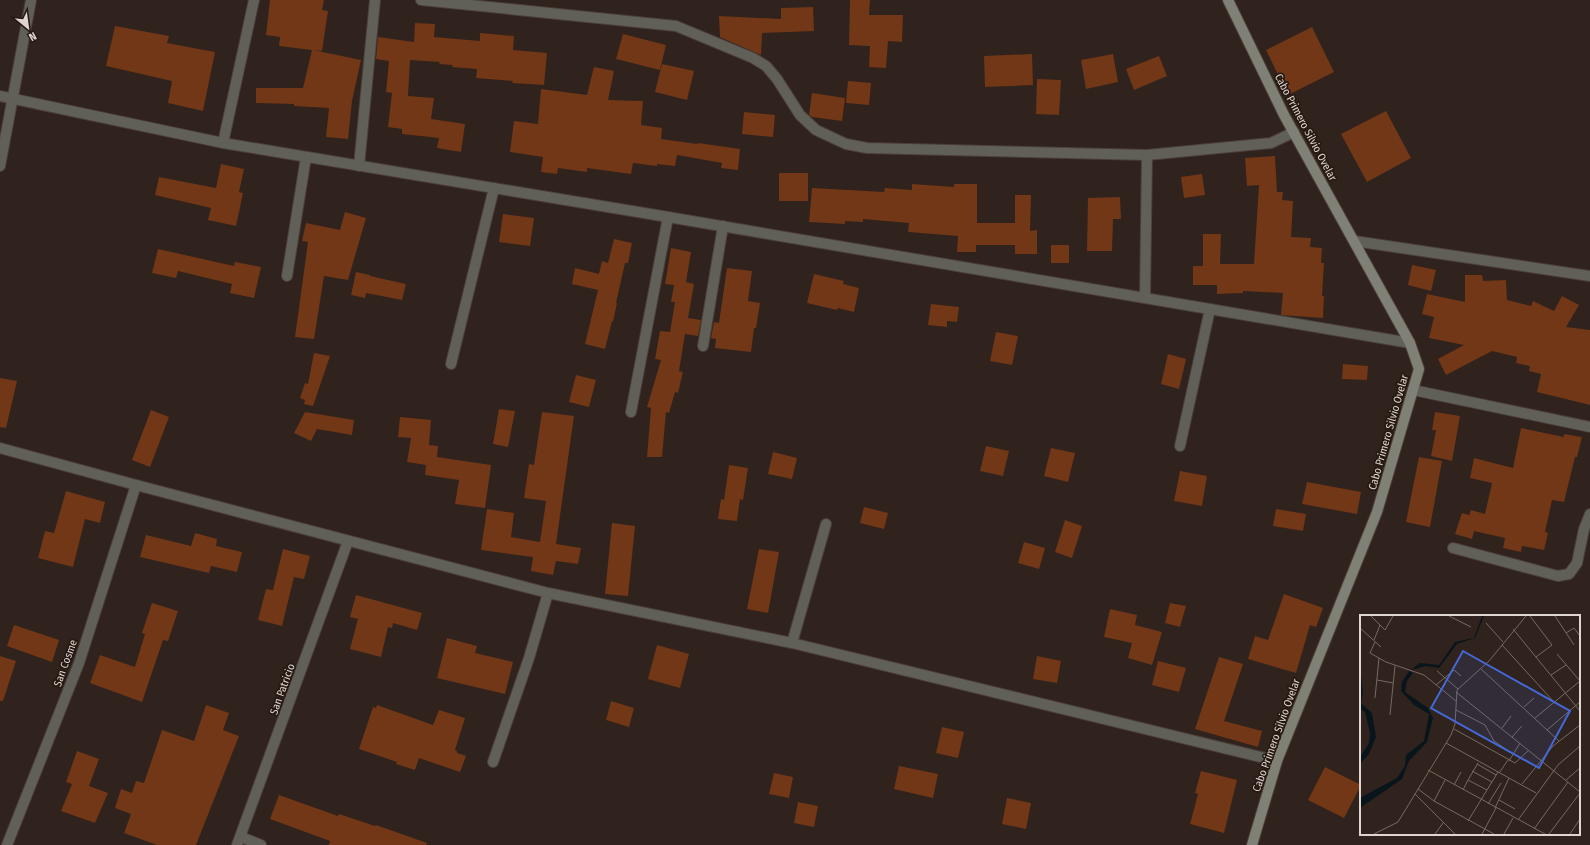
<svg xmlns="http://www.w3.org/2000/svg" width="1590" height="845" viewBox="0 0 1590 845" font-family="'Fira Sans Condensed',sans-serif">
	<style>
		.building { fill: #713716 }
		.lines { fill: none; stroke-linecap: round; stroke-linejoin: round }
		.lane-casing { stroke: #4c3f39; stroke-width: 12 }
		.street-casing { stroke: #4c3f39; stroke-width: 12 }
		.secondary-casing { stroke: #4c3f39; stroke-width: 12 }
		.lane { stroke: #606059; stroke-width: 10 }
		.street { stroke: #606059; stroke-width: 10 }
		.secondary { stroke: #808176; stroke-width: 10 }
		.labels { text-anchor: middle; stroke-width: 3.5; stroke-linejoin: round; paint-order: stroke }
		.street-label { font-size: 11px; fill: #dfd5d1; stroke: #261912 }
		.inset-road { fill: none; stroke: #766a64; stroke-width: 1 }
		.view { fill: #4469d7; fill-opacity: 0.15; stroke: #4469d7; stroke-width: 2 }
		.inset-edge { fill: none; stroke: #dfd5d1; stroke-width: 2 }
	</style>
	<rect width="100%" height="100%" fill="#30221c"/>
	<g class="building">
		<path d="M 270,0 L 324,0 L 322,10 L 328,11 L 322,51 L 313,50 L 361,60 L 352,101 L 348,139 L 326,137 L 329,108 L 294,106 L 294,104 L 256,103 L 256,88 L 303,88 L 312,50 L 279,46 L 280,37 L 266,35 Z"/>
		<path d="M 850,0 L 870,0 L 869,15 L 903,15 L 902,42 L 888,41 L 886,68 L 869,67 L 870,46 L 849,45 Z"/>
		<path d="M 813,7 L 814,31 L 762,33 L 761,55 L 720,37 L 719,16 L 781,19 L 781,8 Z"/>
		<path d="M 415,23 L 435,24 L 434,37 L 480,41 L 480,33 L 514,36 L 513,50 L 547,53 L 544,85 L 512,83 L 513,81 L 476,78 L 477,69 L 452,67 L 453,65 L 439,64 L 440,62 L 410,60 L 408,96 L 434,98 L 431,119 L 465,124 L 461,152 L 437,148 L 439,138 L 402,134 L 402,129 L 388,127 L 392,93 L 386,92 L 389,61 L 376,59 L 378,37 L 414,42 Z"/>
		<path d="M 115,26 L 169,36 L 167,43 L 215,52 L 203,111 L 168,103 L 172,81 L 106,66 Z"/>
		<path d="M 1312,27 L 1334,72 L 1288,95 L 1266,50 Z"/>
		<path d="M 623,34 L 666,45 L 660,70 L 616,59 Z"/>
		<path d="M 1032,54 L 1033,85 L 985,87 L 984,56 Z"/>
		<path d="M 1113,54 L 1118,82 L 1086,89 L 1081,60 Z"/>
		<path d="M 1159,56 L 1167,76 L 1134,90 L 1126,69 Z"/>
		<path d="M 662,64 L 694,71 L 687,100 L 655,92 Z"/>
		<path d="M 594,67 L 614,71 L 608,100 L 643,101 L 641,125 L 662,128 L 661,139 L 697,144 L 698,143 L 740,149 L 738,170 L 721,168 L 722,163 L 677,155 L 675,166 L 657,164 L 657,166 L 633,163 L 631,174 L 587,168 L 587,172 L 558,168 L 557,174 L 541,172 L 543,157 L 510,152 L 514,121 L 538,124 L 541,89 L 587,95 Z"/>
		<path d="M 1037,79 L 1061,80 L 1059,115 L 1036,114 Z"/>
		<path d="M 848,81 L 871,83 L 869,105 L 846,103 Z"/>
		<path d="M 812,93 L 845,98 L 842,121 L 812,117 L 809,115 Z"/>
		<path d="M 1386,111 L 1411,158 L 1367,182 L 1341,134 Z"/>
		<path d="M 744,112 L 775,115 L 773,137 L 742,134 Z"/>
		<path d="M 1275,156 L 1277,192 L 1283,192 L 1282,200 L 1293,201 L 1291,237 L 1311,238 L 1310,247 L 1322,248 L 1321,263 L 1324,263 L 1322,296 L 1324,296 L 1323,318 L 1281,315 L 1283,293 L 1243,291 L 1243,293 L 1217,294 L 1217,285 L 1193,285 L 1193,266 L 1203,266 L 1203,234 L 1221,234 L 1220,264 L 1254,264 L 1259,185 L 1247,186 L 1245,158 Z"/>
		<path d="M 221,164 L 244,169 L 239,192 L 243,193 L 236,226 L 208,220 L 211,208 L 155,195 L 159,177 L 216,188 Z"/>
		<rect x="779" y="173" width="29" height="28"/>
		<path d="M 1202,174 L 1205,195 L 1184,198 L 1181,177 Z"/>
		<path d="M 912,184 L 954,187 L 954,184 L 977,184 L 977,223 L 1015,223 L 1015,195 L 1031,195 L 1030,231 L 1037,230 L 1037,254 L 1015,254 L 1015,245 L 976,245 L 976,252 L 957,252 L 958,236 L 908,232 L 909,223 L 863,219 L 863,222 L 845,221 L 845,224 L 809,222 L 812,188 L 884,192 L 885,188 L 912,190 Z"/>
		<path d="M 1120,197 L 1121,219 L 1113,219 L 1112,251 L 1087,251 L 1088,198 Z"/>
		<path d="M 345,212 L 366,218 L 348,280 L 324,276 L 314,339 L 295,337 L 308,242 L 302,241 L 306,223 L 340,230 Z"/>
		<path d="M 503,214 L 534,218 L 530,246 L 499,242 Z"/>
		<path d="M 614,239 L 632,243 L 628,263 L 625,263 L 616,303 L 617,303 L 613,322 L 612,321 L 605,349 L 585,344 L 598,290 L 572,284 L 575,268 L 599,274 L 602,261 L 608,263 Z"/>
		<rect x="1051" y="245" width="18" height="18"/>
		<path d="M 671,248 L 691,252 L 686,282 L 694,284 L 688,318 L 701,320 L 698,336 L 685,334 L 679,371 L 683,372 L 678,393 L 675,392 L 669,413 L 666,412 L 662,457 L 647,457 L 651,408 L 647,407 L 661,360 L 655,359 L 660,331 L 670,332 L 675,302 L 671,302 L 674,285 L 665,284 Z"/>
		<path d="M 158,249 L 234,266 L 235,262 L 261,267 L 254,298 L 230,293 L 232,284 L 178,271 L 176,278 L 152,273 Z"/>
		<path d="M 1412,265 L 1436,270 L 1431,291 L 1408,285 Z"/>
		<path d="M 727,268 L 752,271 L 748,301 L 760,303 L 756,328 L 754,328 L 751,352 L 715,348 L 716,339 L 711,338 L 714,322 L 719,323 Z"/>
		<path d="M 356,272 L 370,275 L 370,276 L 406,284 L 402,300 L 366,293 L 365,298 L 351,295 Z"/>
		<path d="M 814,274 L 844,281 L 843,284 L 859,288 L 854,312 L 838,308 L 837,310 L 807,303 Z"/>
		<path d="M 1465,275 L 1482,275 L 1483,281 L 1506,280 L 1507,300 L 1531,306 L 1533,301 L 1554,311 L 1562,296 L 1579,305 L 1566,327 L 1590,330 L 1590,405 L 1537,392 L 1541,374 L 1529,371 L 1530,366 L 1516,363 L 1517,357 L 1492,351 L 1446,375 L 1438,359 L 1464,345 L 1429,338 L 1434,317 L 1422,314 L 1427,294 L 1465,302 Z"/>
		<path d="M 931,304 L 959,307 L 957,322 L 947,321 L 947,327 L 928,325 Z"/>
		<path d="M 996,332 L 1018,336 L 1012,365 L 990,361 Z"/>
		<path d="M 314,353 L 330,356 L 313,406 L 304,404 L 305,400 L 300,398 L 305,383 L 308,384 Z"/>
		<path d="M 1168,354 L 1186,359 L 1179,389 L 1161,384 Z"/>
		<path d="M 1343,364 L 1368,366 L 1367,380 L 1342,379 Z"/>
		<path d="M 576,375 L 596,380 L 589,407 L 569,402 Z"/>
		<path d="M 0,378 L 17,381 L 6,428 L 0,427 Z"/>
		<path d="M 499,409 L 515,411 L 508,447 L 493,444 Z"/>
		<path d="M 151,410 L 169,417 L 150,467 L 132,460 Z"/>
		<path d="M 305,412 L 354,420 L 352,435 L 317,429 L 311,441 L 294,433 Z"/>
		<path d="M 542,412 L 574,416 L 556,544 L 581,548 L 578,564 L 556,561 L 553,575 L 531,571 L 533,557 L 481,550 L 487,509 L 514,513 L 511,537 L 540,542 L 546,501 L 524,498 L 529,464 L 534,465 Z"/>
		<path d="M 1435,412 L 1460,416 L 1452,461 L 1431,456 L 1436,430 L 1432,430 Z"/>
		<path d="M 400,417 L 431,420 L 429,445 L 438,446 L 437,457 L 491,465 L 485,508 L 455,504 L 459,480 L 425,475 L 426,465 L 407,462 L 411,438 L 398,437 Z"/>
		<path d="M 1521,428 L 1564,437 L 1564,434 L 1582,437 L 1577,457 L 1575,457 L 1564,502 L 1552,500 L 1545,532 L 1548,533 L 1544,550 L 1522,546 L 1521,552 L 1503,548 L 1505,538 L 1474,531 L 1472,539 L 1455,534 L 1462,513 L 1469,515 L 1471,510 L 1485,514 L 1492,483 L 1470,478 L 1474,458 L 1513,468 Z"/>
		<path d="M 986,446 L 1009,451 L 1003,476 L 980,471 Z"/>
		<path d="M 1051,448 L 1075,453 L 1068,482 L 1044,476 Z"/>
		<path d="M 773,452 L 797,458 L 792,479 L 768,474 Z"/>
		<path d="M 1419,457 L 1442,461 L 1430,527 L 1406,522 Z"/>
		<path d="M 729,465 L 748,468 L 743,500 L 740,499 L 737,521 L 718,519 L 721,499 L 724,500 Z"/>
		<path d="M 1180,471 L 1207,476 L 1202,506 L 1174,501 Z"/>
		<path d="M 1307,482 L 1361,492 L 1357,514 L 1302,504 Z"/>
		<path d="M 66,491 L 105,502 L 100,523 L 85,519 L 73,567 L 38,558 L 45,531 L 54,533 Z"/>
		<path d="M 864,507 L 888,513 L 884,529 L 860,523 Z"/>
		<path d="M 1276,509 L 1306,514 L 1303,531 L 1273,526 Z"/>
		<path d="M 1065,520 L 1082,526 L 1072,558 L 1055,552 Z"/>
		<path d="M 612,523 L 635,526 L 628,596 L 605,594 Z"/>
		<path d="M 195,533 L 217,539 L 216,546 L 242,552 L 237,572 L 211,566 L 209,573 L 140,557 L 146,535 L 191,546 Z"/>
		<path d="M 1024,542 L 1045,548 L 1039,569 L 1018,563 Z"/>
		<path d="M 283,549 L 310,556 L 304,579 L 294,577 L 282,626 L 258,620 L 266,589 L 273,590 Z"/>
		<path d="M 759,549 L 779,552 L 768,613 L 747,609 Z"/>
		<path d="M 1284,594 L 1323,608 L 1316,627 L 1310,625 L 1296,673 L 1248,659 L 1255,636 L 1268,640 Z"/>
		<path d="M 356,595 L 422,613 L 417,630 L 393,623 L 392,628 L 388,627 L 381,657 L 350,649 L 358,619 L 350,617 Z"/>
		<path d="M 152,603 L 178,611 L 168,641 L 163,640 L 142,702 L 90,683 L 100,655 L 135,667 L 145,634 L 142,633 Z"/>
		<path d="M 1170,603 L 1186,606 L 1180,627 L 1165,623 Z"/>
		<path d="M 1110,609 L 1137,615 L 1135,625 L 1162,632 L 1152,665 L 1128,658 L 1132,643 L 1104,637 Z"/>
		<path d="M 14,625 L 59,640 L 52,662 L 7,646 Z"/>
		<path d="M 447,638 L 477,646 L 475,653 L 513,662 L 505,694 L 437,678 Z"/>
		<path d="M 657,645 L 689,654 L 680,688 L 648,679 Z"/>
		<path d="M 0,656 L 16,661 L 3,701 L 0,701 Z"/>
		<path d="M 1037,656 L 1061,661 L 1057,683 L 1033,679 Z"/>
		<path d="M 1219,657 L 1243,664 L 1224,721 L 1262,731 L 1258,747 L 1195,729 Z"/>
		<path d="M 1158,661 L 1186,668 L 1179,692 L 1152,685 Z"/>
		<path d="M 611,701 L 634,708 L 629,727 L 606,720 Z"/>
		<path d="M 206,705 L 229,713 L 223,730 L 239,736 L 196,845 L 157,845 L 124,833 L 131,814 L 115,808 L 121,789 L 132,793 L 136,781 L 144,783 L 162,730 L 194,741 Z"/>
		<path d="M 377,705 L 433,725 L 439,710 L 465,718 L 455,750 L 457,751 L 457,753 L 466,756 L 460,772 L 419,758 L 415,770 L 396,764 L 397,762 L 359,749 L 373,707 L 376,708 Z"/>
		<path d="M 942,727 L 964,732 L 958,758 L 936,753 Z"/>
		<path d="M 77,751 L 99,759 L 89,786 L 108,793 L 95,823 L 61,811 L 72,784 L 66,782 Z"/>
		<path d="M 899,766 L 938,774 L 933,798 L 894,789 Z"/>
		<path d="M 1325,767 L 1361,785 L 1344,818 L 1308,800 Z"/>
		<path d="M 1201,771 L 1237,780 L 1224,833 L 1190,824 L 1198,794 L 1195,793 Z"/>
		<path d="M 774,773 L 793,777 L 789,798 L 769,794 Z"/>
		<path d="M 279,795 L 338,816 L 339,814 L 375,826 L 376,825 L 427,843 L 426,845 L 329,845 L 330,841 L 270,819 Z"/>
		<path d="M 1007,798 L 1031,803 L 1026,829 L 1002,824 Z"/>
		<path d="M 798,802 L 818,806 L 814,827 L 794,823 Z"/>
	</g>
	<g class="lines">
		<defs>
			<g id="lane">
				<path d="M 287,276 L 306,157"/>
				<path d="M 703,346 L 723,226"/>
				<path d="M 1180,446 L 1210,309"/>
			</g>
			<g id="street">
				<path d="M 421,0 L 676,26 L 753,58 L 766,66 L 777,79 L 800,115 L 816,130 L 846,144 L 867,148 L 1147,155 L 1271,143 L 1294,132"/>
				<path d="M 0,96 L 223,143 L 668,217 L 1410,343"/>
				<path d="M 223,143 L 254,0"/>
				<path d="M 0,166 L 31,0"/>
				<path d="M 359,166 L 375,0"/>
				<path d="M 1354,241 L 1590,276"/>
				<path d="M 1145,298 L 1147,155"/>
				<path d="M 451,364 L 494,188"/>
				<path d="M 1413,390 L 1590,427"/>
				<path d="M 631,412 L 668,217"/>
				<path d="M 0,448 L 136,485 L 548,593 L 792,643 L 1277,761"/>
				<path d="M 1453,548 L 1558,576 L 1569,574 L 1577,563 L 1584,529 L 1590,514"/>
				<path d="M 792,643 L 826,524"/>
				<path d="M 493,762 L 529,658 L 548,593"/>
				<path d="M 241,837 L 261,845"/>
				<path d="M 7,845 L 79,663 L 136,485"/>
				<path d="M 237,845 L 348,541"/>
			</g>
			<path id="secondary" d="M 1228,0 L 1284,115 L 1410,343 L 1419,369 L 1377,512 L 1277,761 L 1252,845"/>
		</defs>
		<use href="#lane" class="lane-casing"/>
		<use href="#street" class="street-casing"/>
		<use href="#secondary" class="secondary-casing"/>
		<use href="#lane" class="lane"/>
		<use href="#street" class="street"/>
		<use href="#secondary" class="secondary"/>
	</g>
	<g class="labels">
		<g class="street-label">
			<text transform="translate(1306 127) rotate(62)" y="4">Cabo Primero Silvio Ovelar</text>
			<text transform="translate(1388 432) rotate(-74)" y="4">Cabo Primero Silvio Ovelar</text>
			<text transform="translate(65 663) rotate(-70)" y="4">San Cosme</text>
			<text transform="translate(282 689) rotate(-70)" y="4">San Patricio</text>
			<text transform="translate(1276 735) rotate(-70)" y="4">Cabo Primero Silvio Ovelar</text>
		</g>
	</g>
	<g transform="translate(1360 615)">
		<rect width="220" height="220" fill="#30221c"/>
		<path d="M 122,1 L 124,1 L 115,23 L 97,29 L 79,53 L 66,51 L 51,55 L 60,48 L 79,50 L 95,27 L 114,23 ZM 0,51 L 3,78 L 1,88 L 12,98 L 16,122 L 9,139 L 0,149 L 0,142 L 9,128 L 10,118 L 5,97 L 0,94 ZM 49,56 L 53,58 L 47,66 L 45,77 L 68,93 L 73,103 L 67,127 L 49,146 L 42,164 L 0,193 L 0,183 L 37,163 L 45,151 L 46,140 L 64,126 L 69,99 L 54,90 L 41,76 L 42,67 Z" fill="#08161c"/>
		<path class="inset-road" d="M 11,1 L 25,15 L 33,1M 89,1 L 111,12M 170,1 L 192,30 L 176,42M 195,1 L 214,30M 126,8 L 143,27M 0,13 L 21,32M 153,14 L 220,96M 206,18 L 214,13 L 220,21M 14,25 L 20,10M 15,27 L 10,38 L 26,47 L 64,60 L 96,86M 142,30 L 194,87M 197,39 L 220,66M 121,54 L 199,126M 77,56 L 98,74M 191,60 L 206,50M 17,65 L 33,68M 76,70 L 94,55 L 101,61M 96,77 L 220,177M 15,83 L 19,43M 164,92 L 174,83M 96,95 L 125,110 L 134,126 L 153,139M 30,100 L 35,51M 175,103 L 220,66M 142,113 L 151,101M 94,114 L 155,148 L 169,135M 187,115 L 220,87M 152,122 L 162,111M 86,128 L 176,178M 149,146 L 160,128M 117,149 L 136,160M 68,155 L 185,219M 112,156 L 132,167M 139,158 L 148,145M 108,165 L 118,148M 206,165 L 220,153M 162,169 L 193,131 L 220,110M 94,170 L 101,157M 58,174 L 74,186 L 134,219M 103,175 L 108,165 L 127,175M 55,179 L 95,219M 139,185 L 155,194M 74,186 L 85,165M 128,189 L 141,168M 135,193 L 149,163M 158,205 L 198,150 L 220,131M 108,206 L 138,157M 174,214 L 208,167M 14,219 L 38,207 L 91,120 L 95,109 L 97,75 L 129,46 L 166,1M 75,219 L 83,208M 122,219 L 136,193M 144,219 L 153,203M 189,219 L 220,178M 210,219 L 220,204"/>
		<path class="view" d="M 103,36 L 210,96 L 179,153 L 71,93 Z"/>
		<rect width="220" height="220" class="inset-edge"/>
	</g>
	<g transform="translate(28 28) rotate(151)" stroke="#261912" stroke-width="3" paint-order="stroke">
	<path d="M0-3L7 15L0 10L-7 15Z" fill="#dfd5d1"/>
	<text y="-6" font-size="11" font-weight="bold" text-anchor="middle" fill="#dfd5d1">N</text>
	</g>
</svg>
